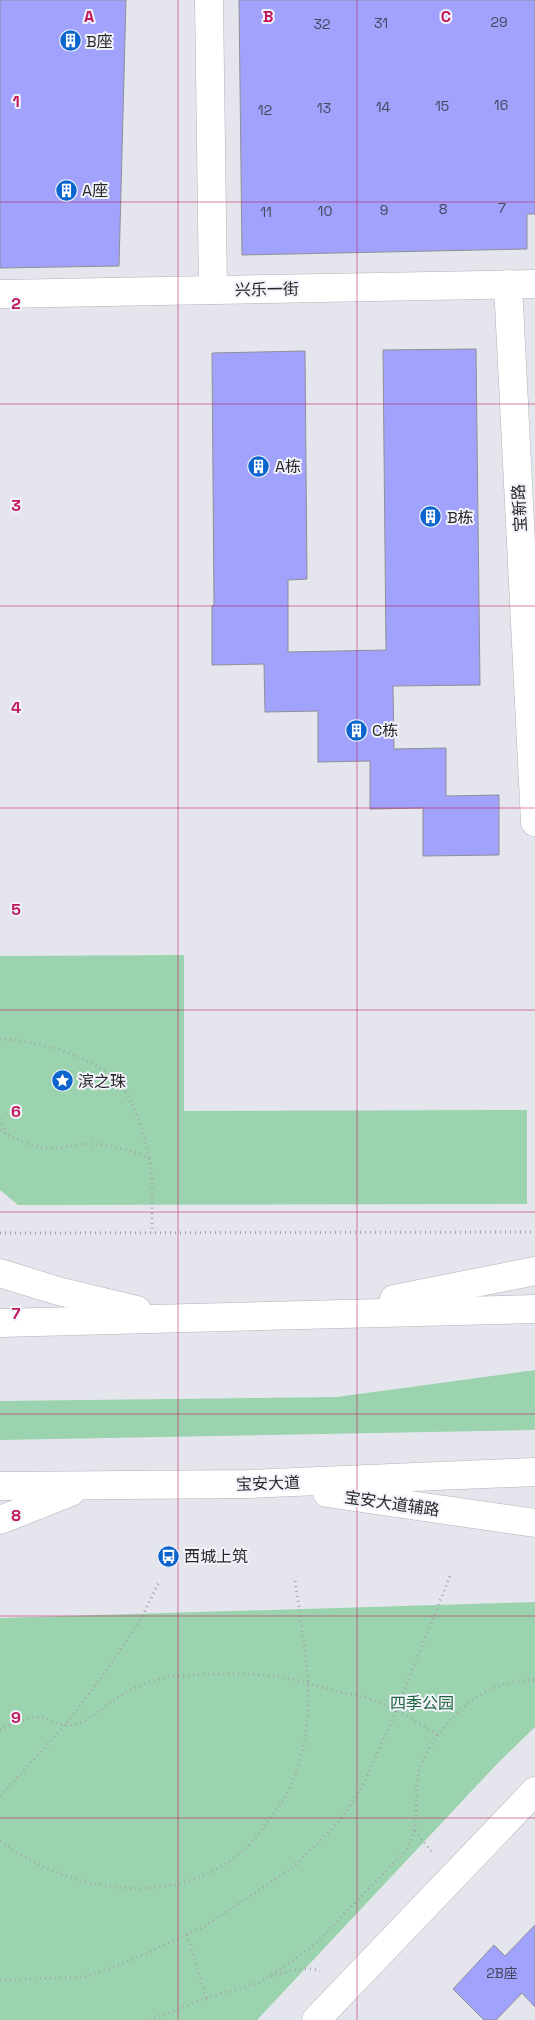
<svg xmlns="http://www.w3.org/2000/svg" width="535" height="2020" viewBox="0 0 535 2020" font-family="'Space Grotesk','Noto Sans SC',sans-serif">
	<style>
		.green { fill: #9bd3ae }
		.building { fill: #a1a2fc; stroke: #8f9096 }
		.lines { fill: none; stroke-linecap: round; stroke-linejoin: round }
		.minor-casing { stroke: #b2b2b9; stroke-width: 29 }
		.major-casing { stroke: #b2b2b9; stroke-width: 29 }
		.path { stroke: #a5a6ab; stroke-width: 3; stroke-dasharray: 1 4; stroke-linecap: butt }
		.minor { stroke: #fff; stroke-width: 28 }
		.major { stroke: #fff; stroke-width: 28 }
		.grid { fill: none; stroke: #c2185b; stroke-width: 1; stroke-opacity: 0.55 }
		.labels { text-anchor: middle; stroke-width: 4; stroke-linejoin: round; paint-order: stroke }
		.number-label { font-size: 14px; fill: #46465f }
		.poi-label { font-size: 16px; fill: #28282b; stroke: #f2f3fa; text-anchor: start }
		.street-label { font-size: 16px; fill: #28282b; stroke: #f2f3fa }
		.park-label { font-size: 16px; fill: #1e653e; stroke: #f2f3fa }
		.grid-label { font-size: 16px; text-anchor: middle; font-weight: bold; fill: #c2185b; stroke: #f2f3fa; stroke-width: 4; stroke-linejoin: round; paint-order: stroke }
	</style>
	<rect width="100%" height="100%" fill="#e5e6ed"/>
	<g class="green">
		<path d="M 184,955 L 184,1111 L 527,1110 L 527,1204 L 18,1205 L 0,1190 L 0,956 Z"/>
		<path d="M 535,1370 L 535,1430 L 0,1440 L 0,1401 L 337,1397 Z"/>
		<path d="M 535,1602 L 535,1727 L 496,1765 L 257,2020 L 0,2020 L 0,1618 Z"/>
	</g>
	<g class="building">
		<path d="M 0,0 L 126,0 L 119,266 L 0,268 Z"/>
		<path d="M 239,0 L 535,0 L 535,214 L 527,214 L 527,249 L 242,255 Z"/>
		<path d="M 476,349 L 480,685 L 393,686 L 394,749 L 446,748 L 446,796 L 499,795 L 499,855 L 423,856 L 423,808 L 370,809 L 370,761 L 318,762 L 318,711 L 265,712 L 264,664 L 212,665 L 212,606 L 214,605 L 212,353 L 305,351 L 307,579 L 288,580 L 288,652 L 386,650 L 383,350 Z"/>
		<path d="M 535,1925 L 535,2007 L 522,1993 L 496,2020 L 484,2020 L 453,1989 L 494,1945 L 505,1956 Z"/>
	</g>
	<g class="lines">
		<defs>
			<g id="minor">
				<path d="M 209,0 L 213,290"/>
				<path d="M 508,284 L 535,822"/>
				<path d="M 0,294 L 535,284"/>
				<path d="M 316,2020 L 535,1791"/>
			</g>
			<g id="major">
				<path d="M 0,1273 L 58,1291 L 137,1310"/>
				<path d="M 394,1299 L 535,1271"/>
				<path d="M 0,1323 L 535,1309"/>
				<path d="M 0,1486 L 249,1484 L 535,1472"/>
				<path d="M 327,1493 L 535,1523"/>
				<path d="M 0,1520 L 71,1492"/>
			</g>
		</defs>
		<use href="#minor" class="minor-casing"/>
		<use href="#major" class="major-casing"/>
		<g class="path">
			<path d="M 0,1039 C 35,1039 101,1058 122,1087 C 137,1108 144,1133 149,1158 C 130,1150 111,1144 89,1144 C 73,1144 56,1151 39,1147 C 25,1144 12,1137 0,1130"/>
			<path d="M 0,1119 L 6,1133"/>
			<path d="M 149,1158 L 152,1175 L 152,1233"/>
			<path d="M 0,1233 L 535,1232"/>
			<path d="M 0,1730 L 18,1721 L 41,1716 C 78,1737 88,1717 117,1698 C 133,1688 155,1678 174,1676 C 206,1674 248,1672 280,1677 C 301,1681 321,1687 342,1693 C 348,1694 355,1694 361,1696 C 388,1703 414,1721 438,1735"/>
			<path d="M 0,1796 L 66,1724 L 103,1675 L 140,1621 L 159,1582"/>
			<path d="M 415,1831 L 433,1853"/>
			<path d="M 0,1841 C 70,1893 175,1911 245,1849 C 253,1842 260,1831 266,1823 C 273,1814 281,1805 286,1795 C 296,1778 304,1749 306,1730 C 313,1684 301,1626 295,1579"/>
			<path d="M 271,1977 C 286,1972 304,1965 320,1971"/>
			<path d="M 0,1980 L 84,1977 L 130,1961 L 205,1926 L 292,1868 L 329,1832 L 347,1811 L 366,1779 L 396,1711 L 450,1576"/>
			<path d="M 206,1998 L 258,1983 L 291,1962 L 316,1943 L 407,1849 C 409,1843 413,1837 414,1831 C 419,1812 414,1790 419,1771 C 430,1735 468,1694 505,1684 C 514,1681 525,1680 535,1680"/>
			<path d="M 150,2020 L 206,1998 L 187,1935"/>
		</g>
		<use href="#minor" class="minor"/>
		<use href="#major" class="major"/>
	</g>
	<path class="grid" d="M 178,0 L 178,2020M 357,0 L 357,2020M 0,202 L 535,202M 0,404 L 535,404M 0,606 L 535,606M 0,808 L 535,808M 0,1010 L 535,1010M 0,1212 L 535,1212M 0,1414 L 535,1414M 0,1616 L 535,1616M 0,1818 L 535,1818"/>
	<defs>
		<symbol id="building-disc" viewBox="-11 -11 22 22"><circle r="9.5" fill="#0c65cf" stroke="#f2f3fa"/><path d="M-4-6H4V6H1V3H-1V6H-4ZM-2.5-4.3h1.7v1.8h-1.7ZM.8-4.3h1.7v1.8H.8ZM-2.5-1h1.7V.8h-1.7ZM.8-1h1.7V.8H.8Z" fill="#fff"/></symbol>
		<symbol id="sight-disc" viewBox="-11 -11 22 22"><circle r="9.5" fill="#0c65cf" stroke="#f2f3fa"/><path d="M0-6L1.8-2.2L6-1.7L2.9 1.2L3.7 5.4L0 3.3L-3.7 5.4L-2.9 1.2L-6-1.7L-1.8-2.2Z" fill="#fff"/></symbol>
		<symbol id="bus-disc" viewBox="-11 -11 22 22"><circle r="9.5" fill="#0c65cf" stroke="#f2f3fa"/><path d="M-5-6H5V4H4V6H2V4H-2V6H-4V4H-5ZM-3.5-4V0h7V-4ZM-3.5 1.2v1.5H-2V1.2ZM2 1.2v1.5H3.5V1.2Z" fill="#fff"/></symbol>
	</defs>
	<g fill-rule="evenodd">
		<use href="#building-disc" x="58" y="28" width="25" height="25"/>
		<use href="#building-disc" x="54" y="178" width="25" height="25"/>
		<use href="#building-disc" x="246" y="454" width="25" height="25"/>
		<use href="#building-disc" x="418" y="504" width="25" height="25"/>
		<use href="#building-disc" x="344" y="718" width="25" height="25"/>
		<use href="#sight-disc" x="50" y="1068" width="25" height="25"/>
		<use href="#bus-disc" x="156" y="1544" width="25" height="25"/>
	</g>
	<g class="labels">
		<g class="number-label">
			<text x="499" y="27">29</text>
			<text x="381" y="28">31</text>
			<text x="322" y="29">32</text>
			<text x="501" y="110">16</text>
			<text x="442" y="111">15</text>
			<text x="383" y="112">14</text>
			<text x="324" y="113">13</text>
			<text x="265" y="115">12</text>
			<text x="502" y="213">7</text>
			<text x="443" y="214">8</text>
			<text x="384" y="215">9</text>
			<text x="325" y="216">10</text>
			<text x="266" y="217">11</text>
			<text x="502" y="1978">2B座</text>
		</g>
		<g class="poi-label">
			<text x="86" y="47">B座</text>
			<text x="82" y="196">A座</text>
			<text x="275" y="472">A栋</text>
			<text x="447" y="523">B栋</text>
			<text x="372" y="736">C栋</text>
			<text x="78" y="1087">滨之珠</text>
			<text x="184" y="1562">西城上筑</text>
		</g>
		<g class="street-label">
			<text transform="translate(267 289) rotate(-1)" y="6">兴乐一街</text>
			<text transform="translate(519 508) rotate(-93)" y="6">宝新路</text>
			<text transform="translate(268 1483) rotate(-2)" y="6">宝安大道</text>
			<text transform="translate(392 1503) rotate(8)" y="6">宝安大道辅路</text>
		</g>
		<g class="park-label">
			<text x="422" y="1709">四季公园</text>
		</g>
	</g>
	<g class="grid-label">
		<text x="89" y="22">A</text>
		<text x="268" y="22">B</text>
		<text x="446" y="22">C</text>
		<text x="16" y="107">1</text>
		<text x="16" y="309">2</text>
		<text x="16" y="511">3</text>
		<text x="16" y="713">4</text>
		<text x="16" y="915">5</text>
		<text x="16" y="1117">6</text>
		<text x="16" y="1319">7</text>
		<text x="16" y="1521">8</text>
		<text x="16" y="1723">9</text>
	</g>
</svg>
